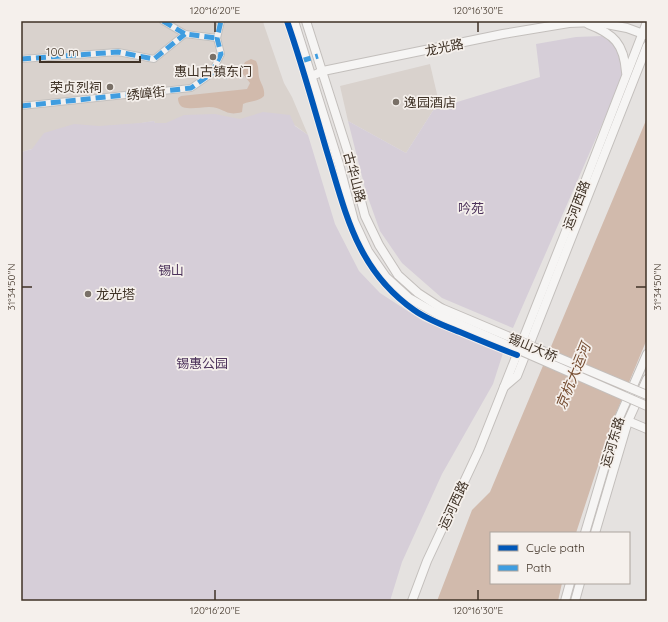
<svg xmlns="http://www.w3.org/2000/svg" width="668" height="622" viewBox="0 0 668 622" font-family="Quicksand,'Noto Sans SC',sans-serif">
	<style>
		.built { fill: #d9d2cd }
		.green { fill: #d6ced8 }
		.water { fill: #d1baac }
		.lines { fill: none; stroke-linecap: round; stroke-linejoin: round }
		.minor-casing { stroke: #c3c0be; stroke-width: 8 }
		.major-casing { stroke: #c3bfbc; stroke-width: 10 }
		.minor { stroke: #f2f0ef; stroke-width: 6 }
		.major { stroke: #f6f5f4; stroke-width: 8 }
		.major-bridge-casing { stroke: #c3bfbc; stroke-width: 10; stroke-linecap: butt }
		.major-bridge { stroke: #f6f5f4; stroke-width: 8 }
		.quiet { stroke: #3f9de0; stroke-width: 5; stroke-dasharray: 10 5; stroke-linecap: butt }
		.cycleway-casing { stroke: #f5f0ec; stroke-width: 8 }
		.cycleway { stroke: #0057b8; stroke-width: 6 }
		.ticks { fill: none; stroke: #3f3226; stroke-width: 1.5 }
		.poi-dot { fill: #797067; stroke: #f5f0ec; stroke-width: 1.5 }
		.labels { text-anchor: middle; stroke-width: 3.5; stroke-linejoin: round; paint-order: stroke }
		.street-label { font-size: 13px; fill: #3f3226; stroke: #f5f0ec }
		.poi-label { font-size: 13px; fill: #3f3226; stroke: #f5f0ec; text-anchor: start }
		.park-label { font-size: 13px; fill: #4d335b; stroke: #f5f0ec }
		.water-label { font-size: 14px; font-style: italic; fill: #744b2f; stroke: #f5f0ec }
		.neatline { fill: none; stroke: #3f3226; stroke-width: 1.5 }
		.ticks-label { font-size: 10px; text-anchor: middle; fill: #3f3226 }
	</style>
	<rect width="100%" height="100%" fill="#e5e2e0"/>
	<g class="built">
		<path d="M 21,21 L 263,21 L 264,25 L 284,83 L 292,97 L 308,135 L 286,119 L 259,118 L 157,130 L 154,121 L 104,129 L 21,152 Z"/>
		<path d="M 430,64 L 440,107 L 434,109 L 406,153 L 348,121 L 340,86 Z"/>
	</g>
	<g class="green">
		<path d="M 602,36 C 619,48 623,53 624,74 L 513,328 L 442,298 L 402,263 L 380,231 L 366,192 L 348,121 L 406,153 L 434,109 L 540,77 L 536,44 L 576,37 Z"/>
		<path d="M 263,112 L 290,115 L 295,126 L 308,135 L 335,224 L 359,271 L 380,293 L 423,321 L 503,353 L 493,384 L 442,474 L 402,562 L 390,601 L 21,601 L 21,152 L 32,149 L 44,133 L 74,124 L 99,126 L 140,123 L 154,121 L 155,123 L 166,123 L 184,115 L 215,114 L 240,119 Z"/>
	</g>
	<g class="water">
		<path d="M 251,59 L 256,61 C 259,67 258,71 259,77 C 261,85 265,87 264,96 C 258,102 250,101 243,104 L 242,112 C 225,117 224,107 209,107 C 202,107 194,109 187,108 C 181,108 178,104 178,98 L 181,96 L 247,89 L 250,83 L 243,74 L 242,68 L 245,62 Z"/>
		<path d="M 647,118 L 647,339 L 612,423 L 576,533 L 491,533 L 491,583 L 562,583 L 558,601 L 437,601 L 472,510 L 490,492 Z"/>
	</g>
	<g class="lines">
		<defs>
			<g id="minor">
				<path d="M 163,21 L 185,34 L 217,38"/>
				<path d="M 21,59 L 118,52 L 154,59 L 185,34"/>
				<path d="M 21,106 L 191,88 L 211,74 L 221,54 L 217,38 L 221,21"/>
			</g>
			<g id="major">
				<path d="M 294,21 L 339,164 L 354,221 L 368,251 L 386,277 L 409,298 L 439,315"/>
				<path d="M 306,21 L 350,159 L 365,216 L 379,245 L 398,275 L 418,293 L 441,308"/>
				<path d="M 588,24 C 614,34 624,44 626,72"/>
				<path d="M 312,76 L 323,71 L 503,34 L 569,23 L 596,22 L 627,28 L 646,35"/>
				<path d="M 504,387 L 517,376 L 647,46"/>
				<path d="M 628,421 L 647,429"/>
				<path d="M 585,533 L 619,418 L 647,354"/>
				<path d="M 595,533 L 628,421 L 647,379"/>
				<path d="M 412,601 L 427,561 L 479,450 L 564,236 L 647,22"/>
				<path d="M 565,601 L 570,583"/>
				<path d="M 575,601 L 580,583"/>
			</g>
		</defs>
		<use href="#minor" class="minor-casing"/>
		<use href="#major" class="major-casing"/>
		<use href="#minor" class="minor"/>
		<use href="#major" class="major"/>
		<defs>
			<g id="major-bridge">
				<path d="M 441,308 L 647,395"/>
				<path d="M 439,315 L 647,406"/>
			</g>
		</defs>
		<use href="#major-bridge" class="major-bridge-casing"/>
		<use href="#major-bridge" class="major-bridge"/>
		<g class="quiet">
			<path d="M 163,21 L 185,34 L 217,38"/>
			<path d="M 21,59 L 118,52 L 154,59 L 185,34"/>
			<path d="M 301,61 L 318,56"/>
			<path d="M 21,106 L 191,88 L 211,74 L 221,54 L 217,38 L 221,21"/>
		</g>
		<defs>
			<path id="cycleway" d="M 287,21 C 302,64 314,108 327,152 C 346,214 357,270 414,310 C 428,320 445,326 460,332 C 479,340 498,348 517,355"/>
		</defs>
		<use href="#cycleway" class="cycleway-casing"/>
		<use href="#cycleway" class="cycleway"/>
	</g>
	<path class="ticks" d="M 215,22 L 215,32M 478,22 L 478,32M 22,287 L 32,287M 636,287 L 646,287M 215,590 L 215,600M 478,590 L 478,600"/>
	<g class="poi-dot">
		<circle cx="213" cy="57" r="4"/>
		<circle cx="110" cy="87" r="4"/>
		<circle cx="396" cy="102" r="4"/>
		<circle cx="88" cy="294" r="4"/>
	</g>
	<g class="labels">
		<g class="street-label">
			<text transform="translate(444 47) rotate(-12)" y="5">龙光路</text>
			<text transform="translate(146 93) rotate(-6)" y="5">绣嶂街</text>
			<text transform="translate(355 177) rotate(75)" y="5">古华山路</text>
			<text transform="translate(576 205) rotate(-69)" y="5">运河西路</text>
			<text transform="translate(533 347) rotate(23)" y="5">锡山大桥</text>
			<text transform="translate(612 442) rotate(-73)" y="5">运河东路</text>
			<text transform="translate(453 505) rotate(-65)" y="5">运河西路</text>
		</g>
		<g class="poi-label">
			<text x="213" y="76" text-anchor="middle">惠山古镇东门</text>
			<text x="102" y="92" text-anchor="end">荣贞烈祠</text>
			<text x="404" y="107">逸园酒店</text>
			<text x="96" y="299">龙光塔</text>
		</g>
		<g class="park-label">
			<text x="471" y="213">吟苑</text>
			<text x="171" y="275">锡山</text>
			<text x="202" y="368">锡惠公园</text>
		</g>
		<g class="water-label">
			<text transform="translate(573 376) rotate(-68)" y="5">京杭大运河</text>
		</g>
	</g>
	<rect width="668" height="622" fill="none" stroke="#f5f0ec" stroke-width="44"/>
	<rect x="490" y="532" width="140" height="52" fill="#f5f0ec" stroke="#aca49d"/>
	<rect x="498" y="545" width="20" height="6" fill="#0057b8" stroke="#aca49d"/>
	<text x="526" y="552" font-size="12" fill="#3f3226">Cycle path</text>
	<rect x="498" y="565" width="20" height="6" fill="#3f9de0" stroke="#aca49d"/>
	<text x="526" y="572" font-size="12" fill="#3f3226">Path</text>
	<path d="M40 56v6h100v-6" fill="none" stroke="#3f3226" stroke-width="2"/>
	<text x="46" y="56" font-size="12" fill="#3f3226" stroke="#f5f0ec" stroke-width="3" paint-order="stroke">100 m</text>
	<rect x="22" y="22" width="624" height="578" class="neatline"/>
	<g class="ticks-label">
		<text x="215" y="14">120°16'20"E</text>
		<text x="478" y="14">120°16'30"E</text>
		<text transform="translate(11 287) rotate(-90)" y="4">31°34'50"N</text>
		<text transform="translate(657 287) rotate(-90)" y="4">31°34'50"N</text>
		<text x="215" y="614">120°16'20"E</text>
		<text x="478" y="614">120°16'30"E</text>
	</g>
</svg>
